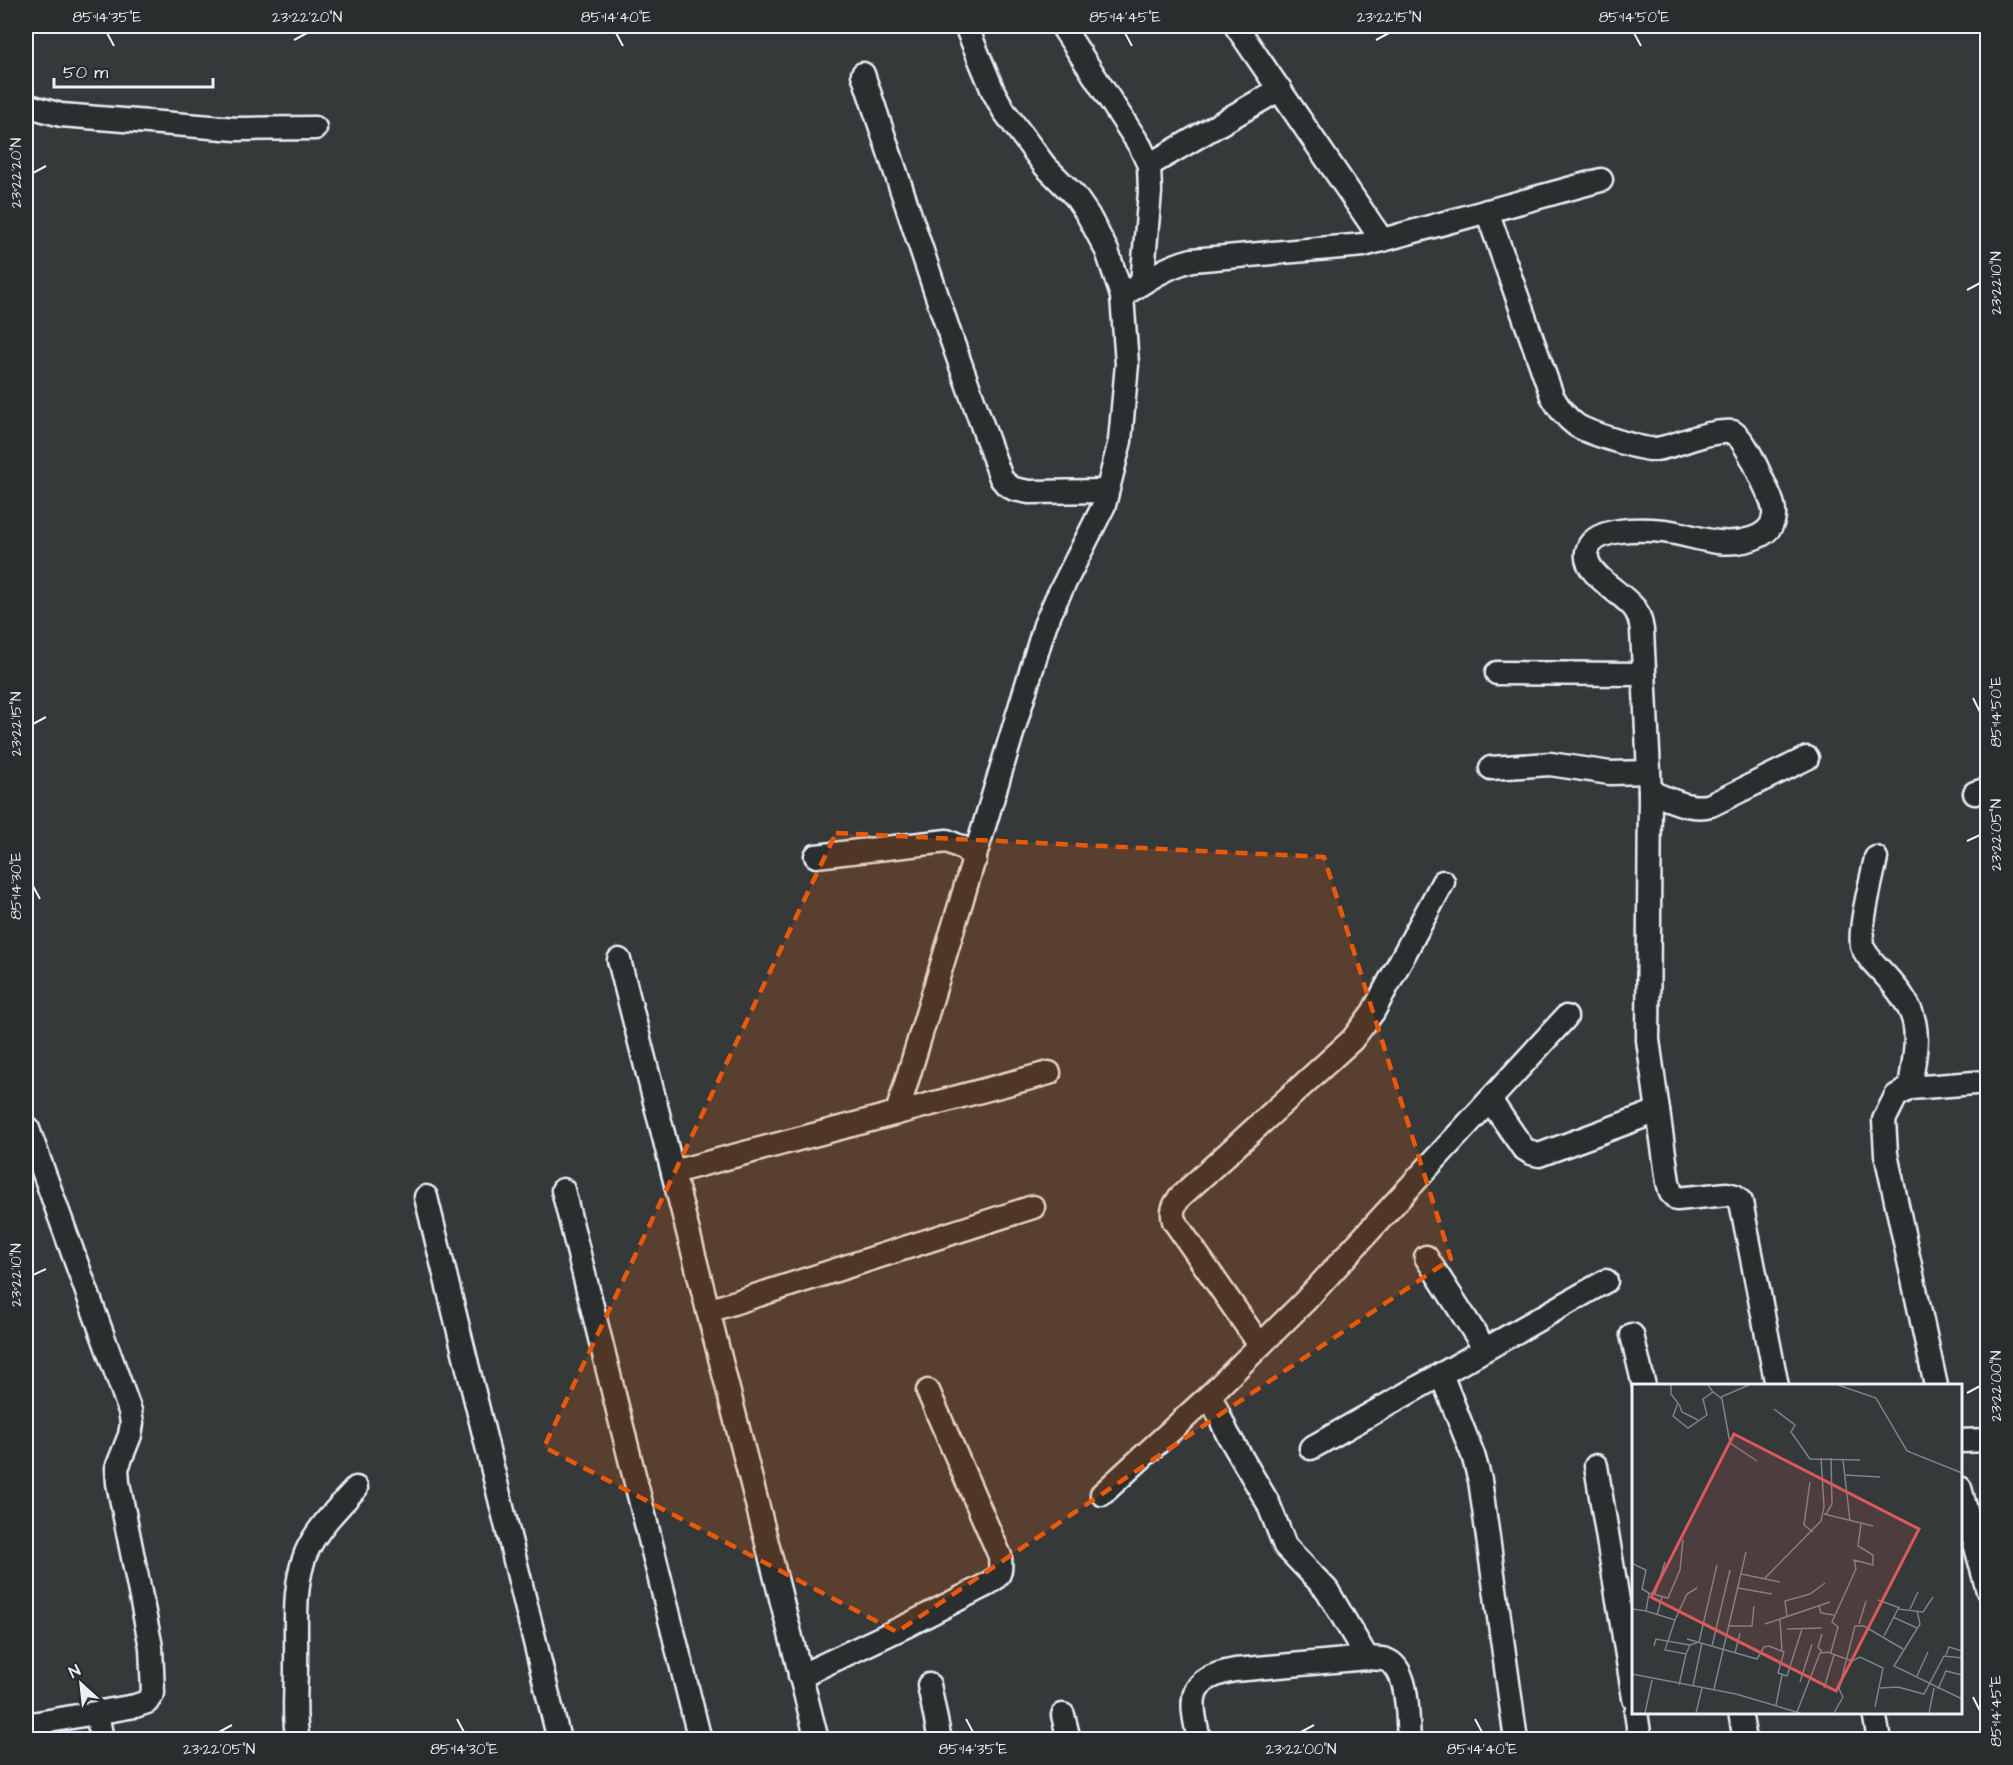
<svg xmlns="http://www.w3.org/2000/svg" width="2013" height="1765" viewBox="0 0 2013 1765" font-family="'Architects Daughter',sans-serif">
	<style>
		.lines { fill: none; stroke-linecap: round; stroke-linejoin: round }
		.street-casing { stroke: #e8f1f8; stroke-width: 27 }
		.street { stroke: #2a2d2e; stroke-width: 22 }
		.marked { fill: #e8590c; fill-opacity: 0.2; stroke: #e8590c; stroke-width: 4.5; stroke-dasharray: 12 8; stroke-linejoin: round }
		.ticks { fill: none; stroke: #e8f1f8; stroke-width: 2 }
		.inset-road { fill: none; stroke: #7d8386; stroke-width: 1.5 }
		.view { fill: #da5a5c; fill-opacity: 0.15; stroke: #da5a5c; stroke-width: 3 }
		.inset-edge { fill: none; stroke: #e8f1f8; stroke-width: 3 }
		.neatline { fill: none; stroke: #e8f1f8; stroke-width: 2 }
		.ticks-label { font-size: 15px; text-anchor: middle; fill: #e8f1f8 }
	</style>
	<rect width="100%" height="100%" fill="#35393a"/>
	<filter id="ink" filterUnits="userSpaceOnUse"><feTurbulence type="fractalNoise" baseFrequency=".0167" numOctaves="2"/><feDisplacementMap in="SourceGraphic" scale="12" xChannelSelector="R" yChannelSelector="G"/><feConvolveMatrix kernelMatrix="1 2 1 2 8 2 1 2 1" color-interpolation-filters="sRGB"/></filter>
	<g filter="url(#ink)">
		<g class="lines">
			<defs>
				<g id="street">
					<path d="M 1062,26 L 1140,146 L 1149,165 L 1150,192 L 1142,283"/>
					<path d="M 1236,26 L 1382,240"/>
					<path d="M 863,74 L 951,338 L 1001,478 L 1006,484 L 1014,489 L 1029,492 L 1107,491"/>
					<path d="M 26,105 L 61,115 L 236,129 L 315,128"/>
					<path d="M 1149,165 L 1280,89"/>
					<path d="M 1487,211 L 1552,396 C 1559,408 1565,417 1576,425 C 1586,432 1644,451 1656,449 C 1682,445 1705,430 1733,432 C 1747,441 1759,474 1767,490 C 1771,498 1775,507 1774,516 C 1772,540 1736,544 1718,542 C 1700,540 1682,533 1664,531 C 1644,529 1592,526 1587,552 C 1583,574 1622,592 1635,609 C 1639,615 1641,623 1642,630 L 1650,792 L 1648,1040 L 1668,1182 L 1671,1193 L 1677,1199 L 1727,1194 L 1735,1196 L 1741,1202 L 1777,1386"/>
					<path d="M 1122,296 C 1145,281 1165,267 1192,260 L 1364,245 L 1601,180"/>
					<path d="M 1497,673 L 1644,674"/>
					<path d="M 1491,768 L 1550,764 L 1610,773 L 1649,772"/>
					<path d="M 1650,792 C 1670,799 1690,811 1711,805 L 1807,758"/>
					<path d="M 1975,793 L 1988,789"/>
					<path d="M 816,856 L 947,841 L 963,848 L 975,859"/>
					<path d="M 1876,858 C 1872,878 1859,927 1862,945 C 1865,956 1877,966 1884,974 C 1924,1017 1918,1033 1910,1088"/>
					<path d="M 619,960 L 817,1740"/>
					<path d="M 1490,1100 L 1523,1148 L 1531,1153 L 1539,1155 L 1658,1111"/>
					<path d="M 897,1113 L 1045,625 L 1056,600 L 1104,505 L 1120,441 L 1127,364 L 1122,296 L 1107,251 L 1088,215 L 1075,196 L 1045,166 L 1004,111 L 993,91 L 966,26"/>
					<path d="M 673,1172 L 1049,1073"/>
					<path d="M 563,1190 L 700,1740"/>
					<path d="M 426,1197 L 559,1740"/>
					<path d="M 1426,1257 L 1485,1349"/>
					<path d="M 708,1311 L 1033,1207"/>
					<path d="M 1632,1335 L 1644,1386"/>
					<path d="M 1260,1345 L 1174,1221 C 1171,1210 1174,1206 1180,1197 L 1352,1040 L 1373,1012 L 1443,882"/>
					<path d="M 1441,1374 L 1473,1455 L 1480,1480 L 1516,1740"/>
					<path d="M 1936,1386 L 1886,1154 L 1884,1120 L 1896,1096 L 1910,1088 L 1988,1082"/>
					<path d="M 1210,1395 L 1227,1433 L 1268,1503 L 1285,1546 L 1327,1590 L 1367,1658"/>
					<path d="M 1960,1441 L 1988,1440"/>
					<path d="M 1311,1448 L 1606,1281"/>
					<path d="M 1596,1466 L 1634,1698"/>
					<path d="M 1960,1488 L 1988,1591"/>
					<path d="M 1102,1494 L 1210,1395 L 1304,1302 L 1566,1017"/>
					<path d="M 800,1676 L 908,1625 L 986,1585 C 1001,1575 1001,1574 1000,1556 L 928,1391"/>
					<path d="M 929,1685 L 940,1740"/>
					<path d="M 1636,1712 L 1640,1740"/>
					<path d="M 1740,1712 L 1745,1740"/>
					<path d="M 1874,1712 L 1879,1740"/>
					<path d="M 97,1713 L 102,1740"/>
					<path d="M 1063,1715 L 1069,1740"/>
					<path d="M 26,1725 L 135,1706 L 147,1702 L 153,1693 L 151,1647 L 118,1483 L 117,1468 L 130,1435 L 132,1423 L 130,1411 L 28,1129"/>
					<path d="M 298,1740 C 293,1717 296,1690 296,1666 C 297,1630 292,1588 306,1553 C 317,1528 338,1508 356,1488"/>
					<path d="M 1199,1740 C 1190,1698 1186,1679 1235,1670 L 1367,1658 C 1373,1659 1381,1658 1386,1660 C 1410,1668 1407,1719 1409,1740"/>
				</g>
			</defs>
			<use href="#street" class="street-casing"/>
			<use href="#street" class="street"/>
		</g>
	</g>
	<path class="marked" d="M 836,833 L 1324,857 L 1451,1259 L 897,1632 L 544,1447 Z"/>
	<path class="ticks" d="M 107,33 L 114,46M 616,33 L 623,46M 1125,33 L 1132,46M 1634,33 L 1641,46M 294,40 L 307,33M 1376,40 L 1389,33M 33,173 L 46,166M 1967,290 L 1980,283M 1973,698 L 1980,712M 33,724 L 46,717M 1967,841 L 1980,835M 33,886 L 40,899M 33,1275 L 46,1269M 1967,1393 L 1980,1386M 1973,1697 L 1980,1711M 457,1719 L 464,1732M 966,1719 L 973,1732M 1475,1719 L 1482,1732M 219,1732 L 232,1725M 1301,1732 L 1314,1725"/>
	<g transform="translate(1632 1384)">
		<rect width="330" height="330" fill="#35393a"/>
		<path class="inset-road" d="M 39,1 L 39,10 L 46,19 L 41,32 L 56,44 L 75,31 L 71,15 L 81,8 L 76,1M 206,1 L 244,14 L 275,67 L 330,89M 81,8 L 90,15 L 98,59 L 125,77M 89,13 L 117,1M 47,20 L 50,28 L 66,36M 142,25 L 163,41 L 159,48 L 178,75 L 228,76M 211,76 L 218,137M 212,91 L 248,93M 178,98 L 172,141 L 181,148M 192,130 L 241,142M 194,130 L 200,120 L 199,74M 0,171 L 1,180 L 14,186 L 10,205 L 17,209M 109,190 L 148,198M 132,195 L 189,137 L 192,123 L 189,74M 106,204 L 140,210M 23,210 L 33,178M 246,216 L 268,224M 187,222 L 189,229 L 202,231M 0,225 L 14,227 L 17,209 L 36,214 L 48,186 L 51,156M 278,225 L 286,208M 14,227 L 43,236 L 33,266 L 54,270 L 58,261 L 67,258 L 85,181M 285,227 L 288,240 L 262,282 L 330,315M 25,231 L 30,213M 155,233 L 153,217 L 178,210 L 193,199M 261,233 L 285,244M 43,236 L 55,210 L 65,204M 148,236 L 150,267M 133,240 L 198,218M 227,240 L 234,217M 97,242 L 120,242 L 122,222M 155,245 L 190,244M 190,250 L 186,263 L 190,268M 252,252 L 266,225 L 291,228 L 301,213M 55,255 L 125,275 L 132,263 L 137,262 L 152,268 L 146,289 L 155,292 L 170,245M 22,262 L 24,255 L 58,261M 80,262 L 98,186M 103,269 L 108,249M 198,269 L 220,277 L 228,273 L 251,284 L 243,323M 314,271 L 317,263 L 330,267M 0,290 L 104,310 L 168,329M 285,292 L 296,268M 168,298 L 180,260M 47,301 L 54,270M 61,302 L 70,259M 192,304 L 202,271M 248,304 L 266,303 L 292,310 L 312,272 L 330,274M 82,305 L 114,168M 306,305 L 314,287 L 330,291M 144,321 L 150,291M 165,328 L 188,269 L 199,268 L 206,243 L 200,238 L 224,185 L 222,176 L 241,181 L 241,171 L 226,162 L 229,140M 13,329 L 20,296M 64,329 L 70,304M 202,329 L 211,313 L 207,305 L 223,242 L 232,242 L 271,265M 297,329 L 302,304"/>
		<path class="view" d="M 102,50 L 287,145 L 204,307 L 19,213 Z"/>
		<rect width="330" height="330" class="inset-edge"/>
	</g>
	<rect width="2013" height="1765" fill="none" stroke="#2a2d2e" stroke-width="66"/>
	<g transform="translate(81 1684) rotate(333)" stroke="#2a2d2e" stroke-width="4.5" paint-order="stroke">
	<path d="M0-4.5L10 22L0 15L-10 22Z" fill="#e8f1f8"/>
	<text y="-9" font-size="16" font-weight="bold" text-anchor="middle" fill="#e8f1f8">N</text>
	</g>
	<path d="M54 78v9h159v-9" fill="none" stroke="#e8f1f8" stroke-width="3"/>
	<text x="63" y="78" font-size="18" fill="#e8f1f8" stroke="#2a2d2e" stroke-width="4.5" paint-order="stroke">50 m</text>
	<rect x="33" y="33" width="1947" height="1699" class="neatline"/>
	<g class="ticks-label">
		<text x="107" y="22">85°14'35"E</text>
		<text x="307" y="22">23°22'20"N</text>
		<text x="616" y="22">85°14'40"E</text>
		<text x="1125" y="22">85°14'45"E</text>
		<text x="1389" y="22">23°22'15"N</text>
		<text x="1634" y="22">85°14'50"E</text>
		<text transform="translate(16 173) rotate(-90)" y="5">23°22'20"N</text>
		<text transform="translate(1996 283) rotate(-90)" y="5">23°22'10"N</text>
		<text transform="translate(1996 712) rotate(-90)" y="5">85°14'50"E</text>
		<text transform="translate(16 724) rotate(-90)" y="5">23°22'15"N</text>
		<text transform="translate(1996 835) rotate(-90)" y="5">23°22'05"N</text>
		<text transform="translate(16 886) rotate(-90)" y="5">85°14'30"E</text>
		<text transform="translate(16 1275) rotate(-90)" y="5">23°22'10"N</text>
		<text transform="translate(1996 1386) rotate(-90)" y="5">23°22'00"N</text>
		<text transform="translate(1996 1711) rotate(-90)" y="5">85°14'45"E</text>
		<text x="219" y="1754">23°22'05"N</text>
		<text x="464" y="1754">85°14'30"E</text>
		<text x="973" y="1754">85°14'35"E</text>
		<text x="1301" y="1754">23°22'00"N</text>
		<text x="1482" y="1754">85°14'40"E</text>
	</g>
</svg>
